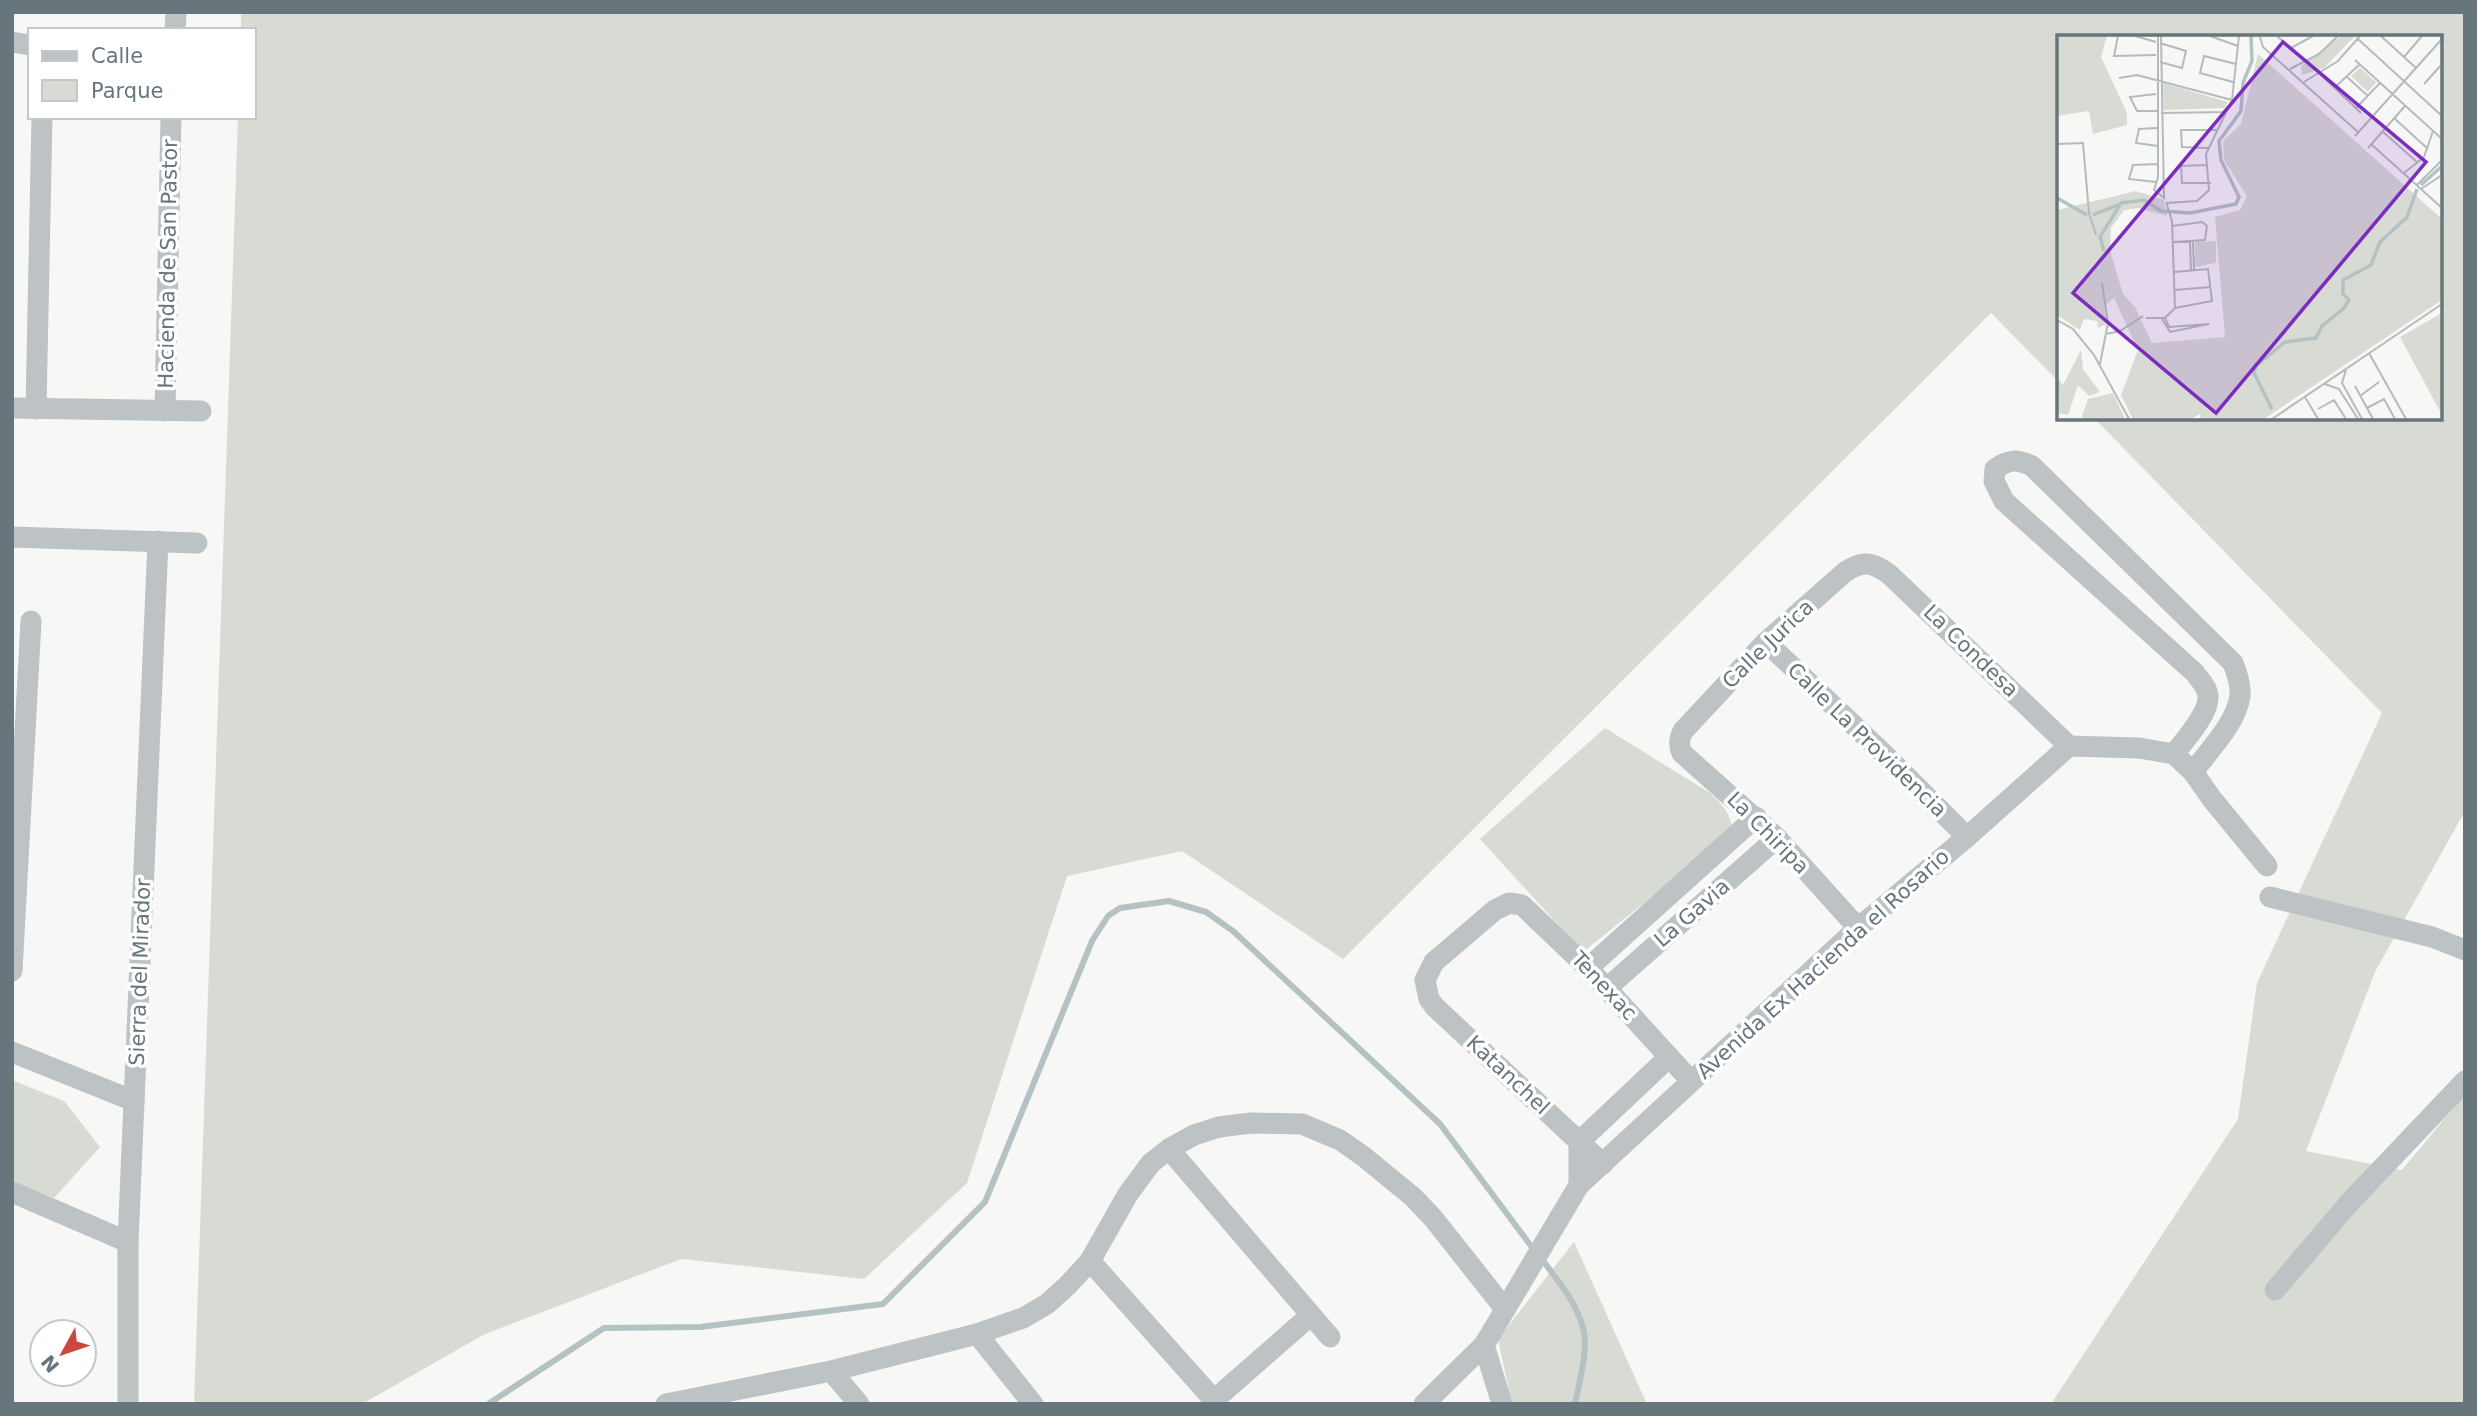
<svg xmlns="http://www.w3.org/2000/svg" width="2477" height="1416" viewBox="0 0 2477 1416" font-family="'DejaVu Sans',sans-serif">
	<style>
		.green { fill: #d8dbd4 }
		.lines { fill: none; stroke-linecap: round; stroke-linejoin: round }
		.stream { stroke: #b4c2c3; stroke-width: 6 }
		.street { stroke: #bdc2c4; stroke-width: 21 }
		.labels { text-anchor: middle; stroke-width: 7; stroke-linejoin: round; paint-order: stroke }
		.street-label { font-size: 21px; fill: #66767c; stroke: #fff }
		.inset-river { fill: none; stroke: #b4c2c3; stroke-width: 3.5 }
		.inset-road { fill: none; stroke: #b4bbbe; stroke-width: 2 }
		.view { fill: #7b2cbf; fill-opacity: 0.15; stroke: #7b2cbf; stroke-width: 3.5 }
		.inset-edge { fill: none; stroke: #66767c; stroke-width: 3.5 }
	</style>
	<rect width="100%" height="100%" fill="#f7f7f5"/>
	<g class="green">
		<path d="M 241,12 L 2465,12 L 2465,811 L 2375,972 L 2306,1151 L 2402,1170 L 2465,1094 L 2465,1404 L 2051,1404 L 2238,1119 L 2257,983 L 2382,713 L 2094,418 L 2440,418 L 2440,37 L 2059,37 L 2059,382 L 1991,313 L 1343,959 L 1182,851 L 1067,876 L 967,1183 L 864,1279 L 681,1259 L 485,1334 L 362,1404 L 194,1404 L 238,117 L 254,117 L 254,30 L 241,30 Z"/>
		<path d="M 1605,728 L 1710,793 C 1722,804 1729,811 1732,828 L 1726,837 L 1583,952 L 1480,839 Z"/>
		<path d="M 12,1080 L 64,1101 L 100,1147 L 54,1198 L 12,1182 Z"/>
		<path d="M 1574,1242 L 1647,1404 L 1512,1404 L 1498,1339 Z"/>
	</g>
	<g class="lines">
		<g class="stream">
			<path d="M 1541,1258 C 1557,1280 1576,1301 1583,1328 C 1589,1348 1579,1383 1575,1404"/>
			<path d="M 488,1404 L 604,1328 L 700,1327 L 883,1304 L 985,1202 L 1092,941 L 1108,916 L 1120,908 L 1169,901 L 1206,912 L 1233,931 L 1440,1124 L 1534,1250"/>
		</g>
		<g class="street">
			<path d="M 175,30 L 176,12"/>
			<path d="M 12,42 L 30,45"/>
			<path d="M 12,408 L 201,411"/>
			<path d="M 36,409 L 42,117"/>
			<path d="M 165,411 L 171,117"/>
			<path d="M 12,537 L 197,543"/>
			<path d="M 1766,642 L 1885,755 L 1967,837"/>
			<path d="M 2069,746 L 2139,748 L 2174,754 L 2193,772 L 2212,799 L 2267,866"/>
			<path d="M 2174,754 C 2184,741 2209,714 2208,697 C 2208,688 2200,680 2195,673 L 2004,501 L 1994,481 L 1995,469 C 2009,459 2017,459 2032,466 L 2233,663 C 2237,673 2241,685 2240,696 C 2236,724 2209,750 2193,772"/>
			<path d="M 2270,897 L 2432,937 L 2465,950"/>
			<path d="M 1858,928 L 1777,838 L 1682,753 C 1678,745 1679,739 1683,731 L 1766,642 L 1845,572 C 1863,560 1872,562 1889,574 L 2069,746"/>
			<path d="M 1588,968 L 1756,817"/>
			<path d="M 12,971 L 31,621"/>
			<path d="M 1607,988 L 1777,838"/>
			<path d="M 12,1052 L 134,1101"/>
			<path d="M 1603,1164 L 1435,1007 L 1429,999 L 1425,980 L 1434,962 L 1495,910 L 1509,903 L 1522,905 L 1588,968 L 1691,1081"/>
			<path d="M 1579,1185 L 1579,1142 L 1669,1057"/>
			<path d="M 12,1192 L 128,1242"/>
			<path d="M 1090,1261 L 1214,1400 L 1311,1315 L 1169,1149"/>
			<path d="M 2275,1290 L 2350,1202 L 2465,1081"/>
			<path d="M 1311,1315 L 1330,1337"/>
			<path d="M 977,1334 L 1033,1404"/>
			<path d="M 1484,1345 L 1579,1185 L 1858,928 L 1967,837 L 2069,746"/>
			<path d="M 831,1371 L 859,1404"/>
			<path d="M 128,1404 L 128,1242 L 158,541"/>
			<path d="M 666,1404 L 831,1371 L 977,1334 L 1023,1318 L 1047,1304 L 1068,1285 L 1090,1261 L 1128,1194 L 1151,1163 L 1169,1149 L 1194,1135 L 1219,1127 L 1251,1123 L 1302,1124 L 1340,1140 L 1363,1156 L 1413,1197 L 1433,1218 L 1505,1309"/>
			<path d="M 1424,1404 L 1484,1345 L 1502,1404"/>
		</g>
	</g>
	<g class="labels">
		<g class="street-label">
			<text transform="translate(168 264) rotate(-89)" y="7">Hacienda de San Pastor</text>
			<text transform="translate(1768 644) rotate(-44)" y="7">Calle Jurica</text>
			<text transform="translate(1971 651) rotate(44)" y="7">La Condesa</text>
			<text transform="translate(1867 740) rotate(44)" y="7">Calle La Providencia</text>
			<text transform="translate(1768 833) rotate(45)" y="7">La Chiripa</text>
			<text transform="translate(1692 913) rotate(-41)" y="7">La Gavia</text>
			<text transform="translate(1823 964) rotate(-42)" y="7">Avenida Ex Hacienda el Rosario</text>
			<text transform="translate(140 972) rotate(-88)" y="7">Sierra del Mirador</text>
			<text transform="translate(1604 986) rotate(47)" y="7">Tenexac</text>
			<text transform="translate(1508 1075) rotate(43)" y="7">Katanchel</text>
		</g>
	</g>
	<g transform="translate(2057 35)">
		<rect width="385" height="385" fill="#f7f7f5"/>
		<path d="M 0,1 L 50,1 L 44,22 L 70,78 L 70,90 L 36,99 L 32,76 L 1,81 L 0,94 ZM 284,1 L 298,1 L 267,33 L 245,40 L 244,31 ZM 201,19 L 385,184 L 385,265 L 207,384 L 144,384 L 143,379 L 134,384 L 76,384 L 64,360 L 81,315 L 57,263 L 47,271 L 50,289 L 41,293 L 40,286 L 27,284 L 23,295 L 0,280 L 0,175 L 79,156 L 107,165 L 110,181 L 81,173 L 67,175 L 54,193 L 53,215 L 66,259 L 78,272 L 95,308 L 168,302 L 158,182 L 183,175 L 190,161 L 167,125 L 166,106 L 184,89 ZM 303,33 L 319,47 L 311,57 L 294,41 ZM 106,48 L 171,67 L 168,73 L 107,75 ZM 159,206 L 159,228 L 138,232 L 138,207 ZM 385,278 L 385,380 L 343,302 ZM 24,315 L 26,334 L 43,357 L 32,361 L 21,350 L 11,380 L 0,378 L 0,342 L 6,350 ZM 56,358 L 68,384 L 24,384 L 31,364 Z" fill="#d8dbd4"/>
		<path class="inset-river" d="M 364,150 L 385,131M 0,163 L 30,180M 36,180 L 63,169M 47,216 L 43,202 L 64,168 L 87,165 L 104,176 L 133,178 L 179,169 L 182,162 L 164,125 L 162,106 L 184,76 L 186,48 L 195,26 L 194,1M 215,374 L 197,338 L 199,331 L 228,307 L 259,303 L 265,291 L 287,273 L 292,265 L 286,259 L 286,245 L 314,230 L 323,207 L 350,182 L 360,154"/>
		<path class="inset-road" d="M 61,1 L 57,21 L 99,20M 78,1 L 99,7M 101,1 L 101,142 L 97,155 L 107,163 L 104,1M 153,1 L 181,11M 220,1 L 238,17M 324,1 L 359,33M 203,2 L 206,12 L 301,97M 301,4 L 385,81M 103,8 L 129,16 L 125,33 L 103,27M 234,13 L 256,1M 347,22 L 365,1M 298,25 L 385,104M 233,34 L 262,19 L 281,1M 263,39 L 304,78M 290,42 L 311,61M 62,43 L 80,40 L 175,65M 176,47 L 143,38 L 147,21 L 179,29M 247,47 L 281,26 L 303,1M 367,49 L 385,29M 277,53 L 302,30M 99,59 L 73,62 L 80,76 L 100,76M 299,73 L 323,48M 104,78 L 170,77M 337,83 L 371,114M 100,93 L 82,94 L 79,108 L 101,111M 325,96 L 361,128M 298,101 L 385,4M 0,109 L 26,108 L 32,178 L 39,200M 314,109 L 385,173M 151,113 L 125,112 L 124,95 L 160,95M 311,113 L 348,71M 149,130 L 124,131 L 125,148 L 154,148M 347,138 L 367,122 L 376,96M 99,147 L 72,144 L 76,130 L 101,129M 360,150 L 385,125M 364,154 L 385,140M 109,167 L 115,186 L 118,273M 109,168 L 140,166 L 152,155 L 149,119 L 175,65 L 182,1M 115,191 L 145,187 L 150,191 L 148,205 L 116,207M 133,206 L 134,236M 136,206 L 137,236M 117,237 L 151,234 L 155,266 L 118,273M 117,255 L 154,252M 89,283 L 108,283 L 118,273M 108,283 L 112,292 L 152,289M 105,284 L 113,297 L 152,289M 0,285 L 16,294 L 37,320 L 72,384M 49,299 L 63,296 L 86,281M 312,318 L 349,384M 43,329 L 51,288 L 45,248M 289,335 L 285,348 L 305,384M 268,349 L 282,354 L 301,384M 298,351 L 316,384M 303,361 L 322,347M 248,362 L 261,384M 310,373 L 327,364 L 338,384M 261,374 L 277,365 L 289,384M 215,384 L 385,269"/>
		<path class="view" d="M 226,7 L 369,127 L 159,378 L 16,258 Z"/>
		<rect width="385" height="385" class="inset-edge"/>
	</g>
	<rect width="2477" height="1416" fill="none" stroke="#66767c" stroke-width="28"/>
	<rect x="28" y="28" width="228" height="91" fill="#ffffff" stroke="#c2c8cb" stroke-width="2"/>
	<rect x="42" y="51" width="35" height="10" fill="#bdc2c4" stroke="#c2c8cb" stroke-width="2"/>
	<text x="91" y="63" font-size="21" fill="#66767c">Calle</text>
	<rect x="42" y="80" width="35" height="21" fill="#d8dbd4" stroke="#c2c8cb" stroke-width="2"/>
	<text x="91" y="98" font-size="21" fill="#66767c">Parque</text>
	<g transform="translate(63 1353) rotate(230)"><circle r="33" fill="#ffffff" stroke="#c2c8cb" stroke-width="2"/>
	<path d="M0-5L12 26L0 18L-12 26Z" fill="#ce453d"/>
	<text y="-10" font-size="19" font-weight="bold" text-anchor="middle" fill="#66767c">N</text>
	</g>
</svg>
